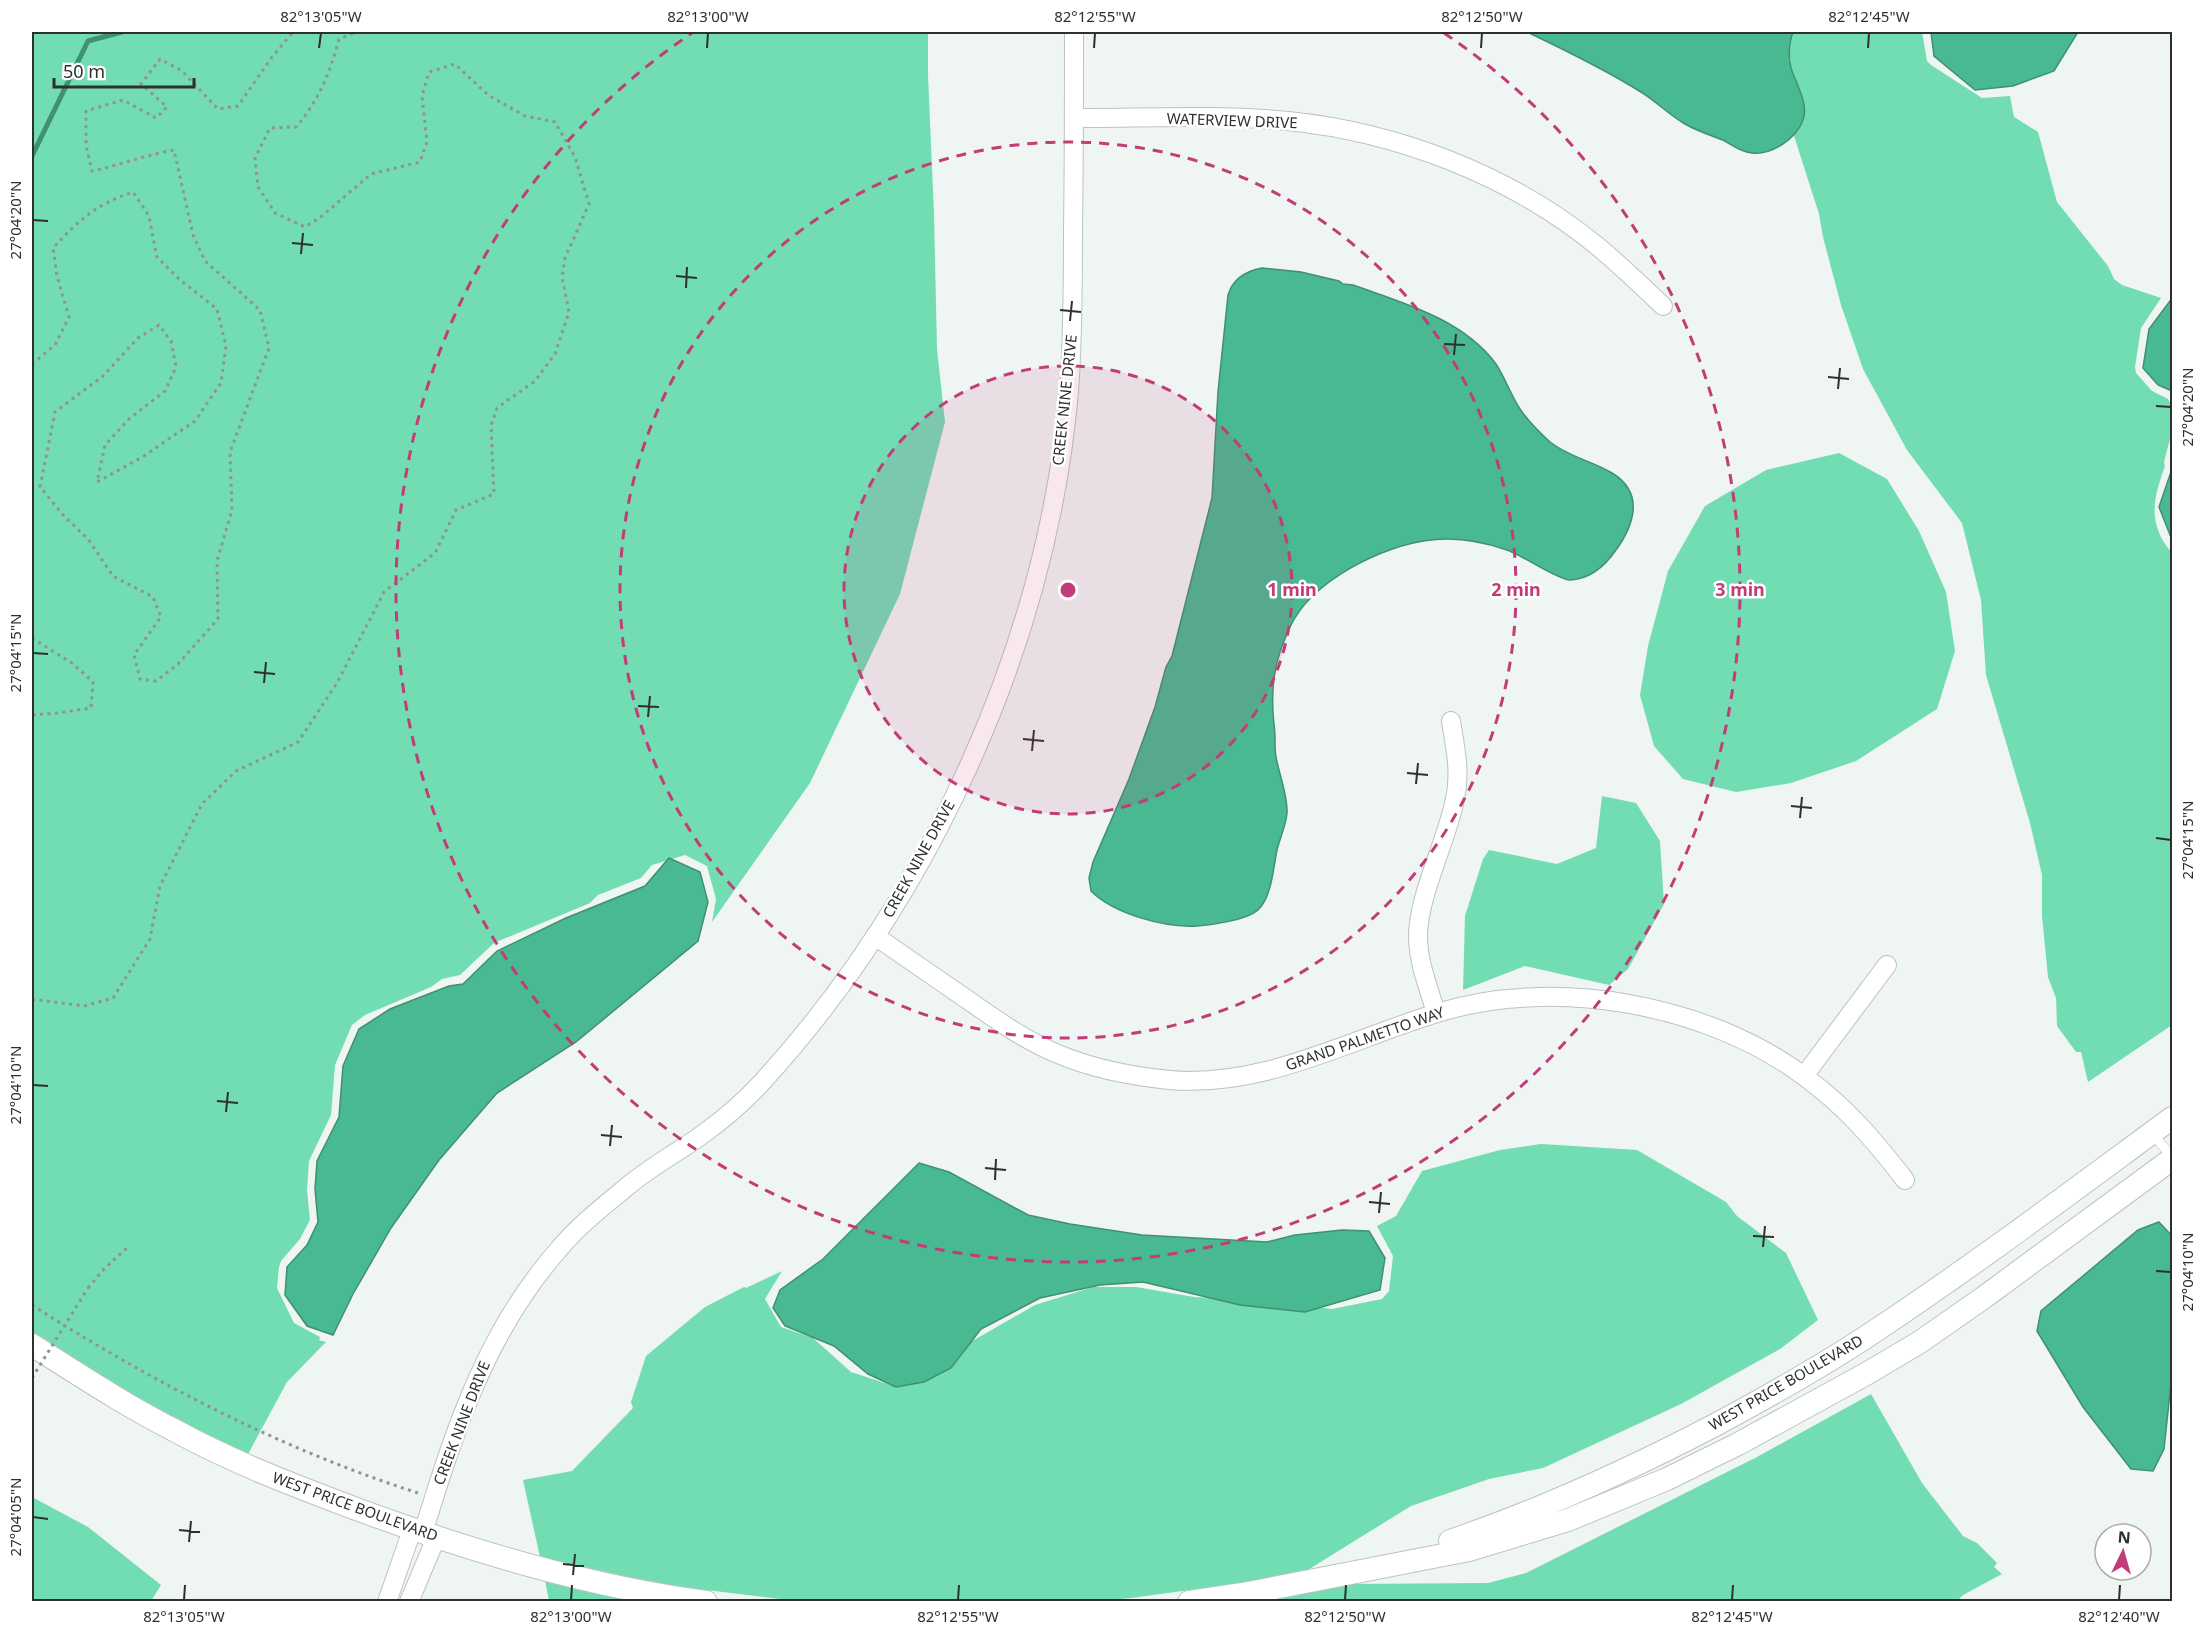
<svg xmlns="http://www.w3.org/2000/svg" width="2204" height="1633" viewBox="0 0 2204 1633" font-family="'Noto Sans',sans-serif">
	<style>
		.green { fill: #72dcb3 }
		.water { fill: #48b991; stroke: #409074; stroke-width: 1.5 }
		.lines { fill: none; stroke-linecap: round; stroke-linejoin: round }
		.stream { stroke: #409074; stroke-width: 5 }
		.service-casing { stroke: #bcc3c0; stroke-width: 10 }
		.minor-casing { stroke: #bcc3c0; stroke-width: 20 }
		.tertiary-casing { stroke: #bcc3c0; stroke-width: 24 }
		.path { stroke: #8f9492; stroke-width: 3; stroke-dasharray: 3 4.5; stroke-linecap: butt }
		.service { stroke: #fff; stroke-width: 9 }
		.minor { stroke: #fff; stroke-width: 18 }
		.tertiary { stroke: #fff; stroke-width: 22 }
		.path-bridge { stroke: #8f9492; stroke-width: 3; stroke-dasharray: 3 4.5; stroke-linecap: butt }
		.ticks { fill: none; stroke: #2e302f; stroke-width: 2 }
		.ring { fill: none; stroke: #c33c7a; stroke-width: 3; stroke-dasharray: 10 8 }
		.labels { text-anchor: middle; stroke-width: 5; stroke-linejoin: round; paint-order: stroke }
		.street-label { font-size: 15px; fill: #2e302f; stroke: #fff }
		.centre { fill: #c33c7a; stroke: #fff; stroke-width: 3 }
		.ring-label { font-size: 18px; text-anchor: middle; font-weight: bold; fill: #c33c7a; stroke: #fff; stroke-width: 5; stroke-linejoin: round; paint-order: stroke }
		.neatline { fill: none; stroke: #2e302f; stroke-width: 2 }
		.ticks-label { font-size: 15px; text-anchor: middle; fill: #2e302f }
	</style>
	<rect width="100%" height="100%" fill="#eef5f2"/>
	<g class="green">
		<path d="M 32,32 L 928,32 L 928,75 L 934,214 L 937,349 L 945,422 L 900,594 L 810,783 L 712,922 L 716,899 L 707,866 L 685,855 L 652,865 L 641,878 L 598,895 L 590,903 L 494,943 L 460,975 L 442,979 L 431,987 L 365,1015 L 352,1025 L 335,1065 L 331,1115 L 309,1161 L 307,1190 L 310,1220 L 300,1239 L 281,1261 L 279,1267 L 277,1288 L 294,1323 L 320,1337 L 319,1340 L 326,1342 L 287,1382 L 248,1454 L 177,1420 L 126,1392 L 32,1332 Z"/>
		<path d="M 1793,32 L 1922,32 L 1927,61 L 1931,65 L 1982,98 L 2010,96 L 2014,117 L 2038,132 L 2057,202 L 2108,266 L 2114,279 L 2122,285 L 2161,298 L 2141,328 L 2135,367 L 2136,373 L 2152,391 L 2168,399 L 2172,406 L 2170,425 L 2172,431 L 2164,462 L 2165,466 C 2153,499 2147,524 2172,553 L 2172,1025 L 2088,1082 L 2081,1052 L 2076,1052 L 2057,1026 L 2056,998 L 2048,977 L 2042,916 L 2042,875 L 2030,823 L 1986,675 L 1981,600 L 1962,523 L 1907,450 L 1863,369 L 1841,305 L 1823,237 L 1819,214 L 1794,136 L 1803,121 L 1805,109 L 1791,67 L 1789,43 Z"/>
		<path d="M 1839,453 L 1887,479 L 1919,531 L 1946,592 L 1955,651 L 1937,709 L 1856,761 L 1791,783 L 1736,792 L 1683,779 L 1654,746 L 1640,695 L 1648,646 L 1668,571 L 1705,506 L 1766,470 Z"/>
		<path d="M 1602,796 L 1636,803 L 1660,841 L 1664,904 L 1628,969 L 1609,985 L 1525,966 L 1463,990 L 1465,916 L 1483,859 L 1489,850 L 1557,864 L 1596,848 Z"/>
		<path d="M 1541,1144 L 1637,1150 L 1726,1202 L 1737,1216 L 1786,1253 L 1818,1320 L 1780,1349 L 1681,1404 L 1543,1468 L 1489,1479 L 1411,1506 L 1306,1571 L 1242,1583 L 1131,1598 L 1091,1602 L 804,1602 L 682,1587 L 628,1577 L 540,1557 L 523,1480 L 572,1471 L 633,1408 L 631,1402 L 646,1356 L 705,1307 L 744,1287 L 746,1288 L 782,1271 L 765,1299 L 781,1327 L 813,1338 L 851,1372 L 894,1386 L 1035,1305 L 1093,1287 L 1136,1287 L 1194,1297 L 1279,1302 L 1332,1309 L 1382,1299 L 1389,1291 L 1393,1256 L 1377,1226 L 1396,1216 L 1422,1171 L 1500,1150 Z"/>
		<path d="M 1871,1394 L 1922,1483 L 1963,1536 L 1977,1543 L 1997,1563 L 1994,1567 L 2002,1574 L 1963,1595 L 1956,1602 L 1262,1602 L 1349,1584 L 1488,1583 L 1526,1573 L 1757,1457 Z"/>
		<path d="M 32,1497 L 88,1527 L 161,1585 L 151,1601 L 32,1601 Z"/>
		<path d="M 545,1580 L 640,1601 L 549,1601 Z"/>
	</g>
	<g class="water">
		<path d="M 1527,32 L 1793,32 C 1789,43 1788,55 1791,68 C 1796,84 1809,104 1803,120 C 1796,139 1772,155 1752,153 C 1740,152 1733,145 1723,140 C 1710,135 1697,131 1685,124 C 1669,115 1656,101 1641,92 C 1604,69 1565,50 1527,32 Z"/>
		<path d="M 1931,32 L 2078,32 L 2054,71 L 2013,86 L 1975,90 L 1934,56 Z"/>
		<path d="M 1262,268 L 1301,272 L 1339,281 L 1343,284 L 1353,285 C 1403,303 1463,319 1496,364 C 1505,378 1511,395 1520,409 C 1528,421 1539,432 1550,442 C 1569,457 1592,461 1612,473 C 1645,493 1634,525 1616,550 C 1605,566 1590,579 1570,580 C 1558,580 1522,555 1507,550 C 1484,542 1456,537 1431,540 C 1383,545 1311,581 1290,627 C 1274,661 1270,688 1274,725 C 1276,736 1274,746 1276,757 C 1279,774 1288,796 1287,813 C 1286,825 1280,838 1277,850 C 1274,864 1273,880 1268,893 C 1266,899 1262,906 1258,910 C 1247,920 1212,925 1197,926 C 1165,928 1114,914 1091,891 L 1089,878 L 1093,862 L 1129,779 L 1155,707 L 1166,667 L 1172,656 L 1212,498 L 1218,392 L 1228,295 C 1233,278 1246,271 1262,268 Z"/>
		<path d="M 2170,301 L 2172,302 L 2172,391 L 2158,385 L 2143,368 L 2149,329 Z"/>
		<path d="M 2172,469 L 2172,540 L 2159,507 Z"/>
		<path d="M 669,858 L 700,872 L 708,902 L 698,941 L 576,1042 L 497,1093 L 439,1160 L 391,1228 L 353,1294 L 333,1335 L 307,1326 L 285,1295 L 287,1267 L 307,1245 L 318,1222 L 315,1189 L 317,1161 L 339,1117 L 343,1066 L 359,1029 L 390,1009 L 449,986 L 463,984 L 497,951 L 566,918 L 645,886 Z"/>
		<path d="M 919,1163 L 949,1172 L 1028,1215 L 1070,1224 L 1142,1235 L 1267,1242 L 1295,1235 L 1342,1230 L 1369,1231 L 1385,1258 L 1380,1290 L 1305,1312 L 1240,1305 L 1143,1282 L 1100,1285 L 1040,1298 L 981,1329 L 951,1368 L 924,1382 L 896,1387 L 868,1374 L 834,1346 L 785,1326 L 773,1308 L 780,1290 L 823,1259 Z"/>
		<path d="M 2159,1222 L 2172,1236 L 2172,1374 L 2164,1449 L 2153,1471 L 2131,1469 L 2083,1407 L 2037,1331 L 2041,1311 L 2138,1230 Z"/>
	</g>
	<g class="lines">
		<path class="stream" d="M 32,156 L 88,41 L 122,32"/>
		<defs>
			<path id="service" d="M 2152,1133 L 2172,1157"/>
			<g id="minor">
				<path d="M 1074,118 C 1145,118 1217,114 1288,121 C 1397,132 1510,175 1596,245 C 1619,264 1641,285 1663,306"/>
				<path d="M 875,936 C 905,957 935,977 965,998 C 995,1019 1024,1040 1058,1054 C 1093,1069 1131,1076 1169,1080 C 1263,1088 1347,1041 1434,1014 C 1552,976 1706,1003 1805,1077 C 1846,1107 1874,1140 1905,1180"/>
				<path d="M 1436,1013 C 1429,989 1418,962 1418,937 C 1418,895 1447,841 1455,799 C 1461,772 1455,747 1451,721"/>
				<path d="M 1804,1076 L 1887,965"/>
				<path d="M 423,1533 C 455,1429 486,1332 559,1249 C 579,1225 605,1205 629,1185 C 651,1167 676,1153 699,1137 C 723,1120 745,1101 764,1080 C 932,895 1047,642 1069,392 C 1073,338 1073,283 1073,229 C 1074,163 1074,97 1074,32"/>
				<path d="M 387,1602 L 412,1530"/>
				<path d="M 409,1602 L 436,1538"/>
			</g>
			<g id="tertiary">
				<path d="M 32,1345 C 78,1374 123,1404 172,1429 C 232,1462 295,1486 359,1510 C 471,1551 587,1586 706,1602"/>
				<path d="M 1450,1541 C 1541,1510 1629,1470 1715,1425 C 1769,1396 1823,1366 1875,1331 C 1976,1264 2074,1190 2172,1118"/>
				<path d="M 1189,1602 L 1243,1594 L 1469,1550 L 1568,1520 L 1667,1479 L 1738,1444 L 1866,1374 L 1920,1342 L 1983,1298 L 2172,1159"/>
			</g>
		</defs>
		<use href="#service" class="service-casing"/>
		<use href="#minor" class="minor-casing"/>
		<use href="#tertiary" class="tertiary-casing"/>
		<g class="path">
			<path d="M 32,364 L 55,345 L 69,317 L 57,276 L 53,248 C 80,219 95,205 133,192 L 149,216 L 157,257 L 179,279 L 217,309 L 226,346 L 221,383 L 195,421 L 144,456 L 97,482 L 105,445 L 130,418 L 165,391 L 176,367 L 171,341 L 159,325 L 138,338 L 103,376 L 55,412 L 40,487 L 64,516 L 88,539 L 113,576 L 153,597 L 161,617 L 134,655 L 140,679 L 156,681 L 178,664 L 218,619 L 217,561 L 232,510 L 230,452 L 269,348 L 260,310 L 205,261 L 193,235 L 174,150 C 146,155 120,165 92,171 L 86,145 L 86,111 L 123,100 L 156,118 L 167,107 L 141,84 L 160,59 L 182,71 L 218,109 L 238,106 L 272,57 L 293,32"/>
			<path d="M 32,638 L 72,663 L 93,682 L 91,708 L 57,713 L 32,715"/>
			<path d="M 32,999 L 84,1006 L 113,998 L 150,939 L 160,886 L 202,804 L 236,771 L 298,742 L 337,683 L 384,592 L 435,553 L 456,510 L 494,494 L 491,426 L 497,408 L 535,381 L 555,354 L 569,312 L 562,277 L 565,258 L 589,204 L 575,157 L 555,122 L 525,116 L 488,95 L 455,64 L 429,72 L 422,96 L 427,142 L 420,162 L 371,174 L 322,216 L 305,227 L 275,213 L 258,187 L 255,158 L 270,128 L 296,127 C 319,100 330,73 339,39 L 356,32"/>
			<path d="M 88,1288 L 104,1269 L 129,1246"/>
			<path d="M 32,1305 C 152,1382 281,1449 418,1493"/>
		</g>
		<use href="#service" class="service"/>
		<use href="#minor" class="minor"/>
		<use href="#tertiary" class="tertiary"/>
		<path class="path-bridge" d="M 32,1378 L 88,1288"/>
	</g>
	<path class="ticks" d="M 319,48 L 321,33M 707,48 L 708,33M 1094,48 L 1095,33M 1481,48 L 1482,33M 1868,48 L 1869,33M 33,220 L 48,221M 292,243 L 313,245M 301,254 L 303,233M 676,276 L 697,278M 686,288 L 687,267M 1060,310 L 1081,312M 1070,321 L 1072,301M 1444,344 L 1465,345M 1454,355 L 1456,334M 1828,377 L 1849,379M 1838,389 L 1840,368M 2156,406 L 2171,407M 33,653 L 48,654M 254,672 L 275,674M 264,683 L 266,662M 638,706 L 659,707M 648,717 L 650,696M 1023,739 L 1044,741M 1032,751 L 1034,730M 1407,773 L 1428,775M 1416,784 L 1418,763M 1791,806 L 1812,808M 1800,818 L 1802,797M 2156,838 L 2171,840M 33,1085 L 48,1086M 217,1101 L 238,1103M 226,1112 L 228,1092M 601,1135 L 622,1137M 610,1146 L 612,1125M 985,1168 L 1006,1170M 995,1180 L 996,1159M 1369,1202 L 1390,1204M 1379,1213 L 1381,1192M 1753,1236 L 1774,1237M 1763,1247 L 1765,1226M 2156,1271 L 2171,1272M 33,1517 L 48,1519M 179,1530 L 200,1532M 189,1542 L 191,1521M 563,1564 L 584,1566M 573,1575 L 575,1554M 184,1600 L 185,1585M 571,1600 L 572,1585M 958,1600 L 959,1585M 1345,1600 L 1346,1585M 1732,1600 L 1733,1585M 2119,1600 L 2120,1585"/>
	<circle cx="1068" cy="590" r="224" fill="#c33c7a" fill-opacity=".12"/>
	<g class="ring">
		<circle cx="1068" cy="590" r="224"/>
		<circle cx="1068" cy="590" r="448"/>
		<path d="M1444 33A672 672 0 1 1 692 33"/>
	</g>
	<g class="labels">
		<g class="street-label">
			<text transform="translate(1232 121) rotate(2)" y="5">WATERVIEW DRIVE</text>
			<text transform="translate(1065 400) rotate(-84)" y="5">CREEK NINE DRIVE</text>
			<text transform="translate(919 859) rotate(-61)" y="5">CREEK NINE DRIVE</text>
			<text transform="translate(1365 1039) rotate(-19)" y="5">GRAND PALMETTO WAY</text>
			<text transform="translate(1786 1383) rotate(-30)" y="5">WEST PRICE BOULEVARD</text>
			<text transform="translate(462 1423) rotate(-69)" y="5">CREEK NINE DRIVE</text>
			<text transform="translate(355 1507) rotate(20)" y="5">WEST PRICE BOULEVARD</text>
		</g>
	</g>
	<circle cx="1068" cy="590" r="9" class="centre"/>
	<g class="ring-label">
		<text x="1292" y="596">1 min</text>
		<text x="1516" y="596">2 min</text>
		<text x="1740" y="596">3 min</text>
	</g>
	<rect width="2204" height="1633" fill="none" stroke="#ffffff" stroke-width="66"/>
	<g transform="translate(2123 1552) rotate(5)"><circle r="28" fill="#ffffff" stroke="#abacac" stroke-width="1.5"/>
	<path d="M0-4.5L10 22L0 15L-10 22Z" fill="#c33c7a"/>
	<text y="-9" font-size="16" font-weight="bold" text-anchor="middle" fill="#2e302f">N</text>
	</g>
	<path d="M54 78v9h140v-9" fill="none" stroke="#2e302f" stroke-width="3"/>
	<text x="63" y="78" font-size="18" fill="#2e302f" stroke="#ffffff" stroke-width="4.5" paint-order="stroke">50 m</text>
	<rect x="33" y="33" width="2138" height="1567" class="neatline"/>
	<g class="ticks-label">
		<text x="321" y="22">82°13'05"W</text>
		<text x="708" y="22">82°13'00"W</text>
		<text x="1095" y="22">82°12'55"W</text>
		<text x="1482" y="22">82°12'50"W</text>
		<text x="1869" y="22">82°12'45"W</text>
		<text transform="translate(16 220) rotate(-90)" y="5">27°04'20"N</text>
		<text transform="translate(2188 407) rotate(-90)" y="5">27°04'20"N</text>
		<text transform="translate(16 653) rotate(-90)" y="5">27°04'15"N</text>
		<text transform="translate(2188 840) rotate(-90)" y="5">27°04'15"N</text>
		<text transform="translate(16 1085) rotate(-90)" y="5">27°04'10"N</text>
		<text transform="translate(2188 1272) rotate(-90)" y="5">27°04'10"N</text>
		<text transform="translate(16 1517) rotate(-90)" y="5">27°04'05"N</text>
		<text x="184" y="1622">82°13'05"W</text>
		<text x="571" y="1622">82°13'00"W</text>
		<text x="958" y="1622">82°12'55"W</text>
		<text x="1345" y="1622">82°12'50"W</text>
		<text x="1732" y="1622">82°12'45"W</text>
		<text x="2119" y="1622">82°12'40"W</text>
	</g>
</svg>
